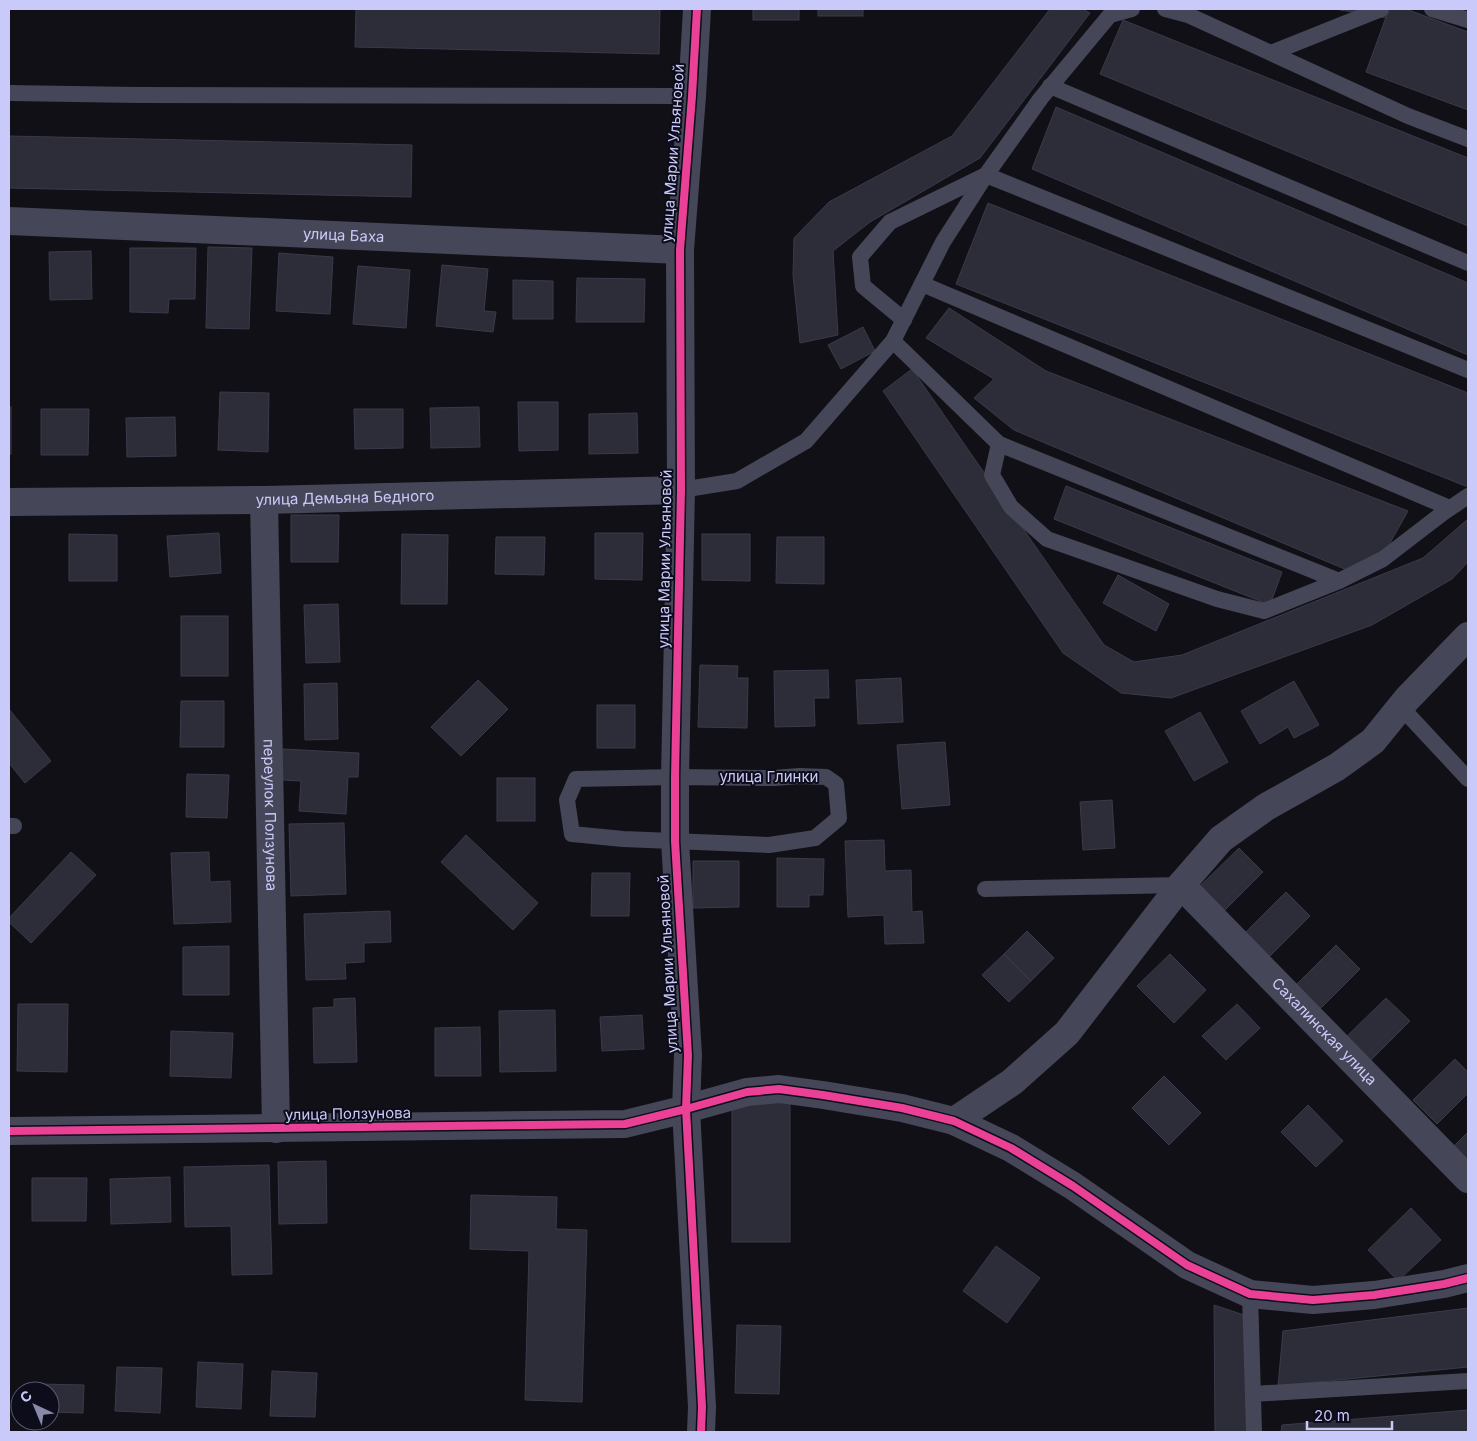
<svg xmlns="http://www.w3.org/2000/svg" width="1477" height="1441" viewBox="0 0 1477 1441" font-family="Inter,sans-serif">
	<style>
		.building { fill: #2d2c39; stroke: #3b3a4a }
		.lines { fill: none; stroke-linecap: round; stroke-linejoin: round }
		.service { stroke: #454657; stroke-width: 16 }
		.minor { stroke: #454657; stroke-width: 28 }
		.cycleway-casing { stroke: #0d0c1a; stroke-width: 11 }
		.cycleway { stroke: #ea4096; stroke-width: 8 }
		.labels { text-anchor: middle; stroke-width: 4; stroke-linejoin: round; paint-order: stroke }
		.street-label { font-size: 15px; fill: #cacafa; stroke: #0d0c1a }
	</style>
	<rect width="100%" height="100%" fill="#101016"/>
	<g class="building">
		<path d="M 356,9 L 660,9 L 659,54 L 355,47 Z"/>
		<rect x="753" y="9" width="46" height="11"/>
		<rect x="818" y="9" width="45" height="7"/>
		<path d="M 1050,9 L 1082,9 L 1090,13 L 980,158 L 870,222 L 833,251 L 838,335 L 800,343 L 793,275 L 794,238 L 829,202 L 952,136 Z"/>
		<path d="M 1335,9 L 1395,9 L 1393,19 Z"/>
		<path d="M 1389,9 L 1406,9 L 1468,32 L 1468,110 L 1366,72 Z"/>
		<path d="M 1123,20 L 1468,158 L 1468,226 L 1100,74 Z"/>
		<path d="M 1056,107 L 1468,283 L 1468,355 L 1032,169 Z"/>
		<path d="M 9,136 L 412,145 L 411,197 L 9,188 Z"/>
		<path d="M 988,203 L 1468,393 L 1468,487 L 956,284 Z"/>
		<path d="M 208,247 L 252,248 L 249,329 L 206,328 Z"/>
		<path d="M 130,248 L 196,248 L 195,299 L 169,299 L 168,313 L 130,312 Z"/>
		<path d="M 91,251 L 92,299 L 50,300 L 49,252 Z"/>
		<path d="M 279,253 L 333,257 L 330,314 L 276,311 Z"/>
		<path d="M 442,265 L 488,269 L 484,311 L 496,312 L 493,332 L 436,326 Z"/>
		<path d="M 358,266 L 410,270 L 406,328 L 353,324 Z"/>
		<path d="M 577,278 L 645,279 L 644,322 L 576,322 Z"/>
		<path d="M 513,280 L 553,281 L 553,319 L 513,319 Z"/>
		<path d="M 949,308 L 1046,371 L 1408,511 L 1386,550 L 1347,570 L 1014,430 L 974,398 L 994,379 L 926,338 Z"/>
		<path d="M 863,327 L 875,351 L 841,369 L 828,345 Z"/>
		<path d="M 912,369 L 1104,645 L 1134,662 L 1182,655 L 1423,558 L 1468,519 L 1468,562 L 1452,579 L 1372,625 L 1171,698 L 1121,693 L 1063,653 L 883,391 Z"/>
		<path d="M 220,392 L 269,393 L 268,452 L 218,450 Z"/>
		<path d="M 518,402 L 558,402 L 558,450 L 519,451 Z"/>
		<rect x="9" y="407" width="2" height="47"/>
		<path d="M 479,407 L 480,447 L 431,448 L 430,408 Z"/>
		<path d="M 41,409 L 89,409 L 88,455 L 41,455 Z"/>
		<path d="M 354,409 L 403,409 L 403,448 L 355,449 Z"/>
		<path d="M 637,413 L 638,453 L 589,454 L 589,414 Z"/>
		<path d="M 175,417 L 176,456 L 127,457 L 126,418 Z"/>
		<path d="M 1066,486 L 1282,572 L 1270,605 L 1054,519 Z"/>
		<path d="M 291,515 L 339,515 L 338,562 L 291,562 Z"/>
		<path d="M 219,533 L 221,573 L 170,577 L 167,536 Z"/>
		<path d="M 595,533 L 643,533 L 642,580 L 595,579 Z"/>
		<path d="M 69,534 L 117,535 L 117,581 L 69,581 Z"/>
		<path d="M 402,534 L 448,535 L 447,604 L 401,604 Z"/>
		<path d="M 702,534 L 750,534 L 750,581 L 702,580 Z"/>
		<path d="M 496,537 L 545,537 L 544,575 L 495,574 Z"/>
		<path d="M 777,537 L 824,537 L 824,584 L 776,583 Z"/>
		<path d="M 1118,575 L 1169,604 L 1156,631 L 1103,603 Z"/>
		<path d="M 338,604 L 340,662 L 306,663 L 304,605 Z"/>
		<rect x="181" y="616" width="47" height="60"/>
		<path d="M 700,665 L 738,666 L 737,678 L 748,678 L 747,728 L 698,727 Z"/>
		<path d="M 828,670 L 829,698 L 814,698 L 815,726 L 775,727 L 774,671 Z"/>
		<path d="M 901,678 L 903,722 L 858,724 L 856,680 Z"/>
		<path d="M 478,680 L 508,709 L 461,756 L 431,727 Z"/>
		<path d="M 1294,681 L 1319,725 L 1294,738 L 1288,727 L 1260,744 L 1241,711 Z"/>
		<path d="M 337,683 L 338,739 L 305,740 L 304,684 Z"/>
		<path d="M 181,701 L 224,701 L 224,747 L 180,747 Z"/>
		<rect x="597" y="705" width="38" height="43"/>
		<path d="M 9,709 L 51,761 L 25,783 L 9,763 Z"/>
		<path d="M 1200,712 L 1228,762 L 1194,781 L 1165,731 Z"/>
		<path d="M 945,742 L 950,805 L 902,809 L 897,745 Z"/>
		<path d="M 283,749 L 359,753 L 358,777 L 348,777 L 346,814 L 299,811 L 301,781 L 282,780 Z"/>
		<path d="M 187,774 L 229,775 L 227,818 L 186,817 Z"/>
		<rect x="497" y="778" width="38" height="43"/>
		<path d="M 1112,800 L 1115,848 L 1083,850 L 1080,802 Z"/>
		<path d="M 344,823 L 346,894 L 291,896 L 289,824 Z"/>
		<path d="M 466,835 L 538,903 L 513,930 L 441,862 Z"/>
		<path d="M 884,840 L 885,871 L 911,870 L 912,912 L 922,911 L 924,943 L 885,944 L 884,915 L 848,917 L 845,841 Z"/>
		<path d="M 1239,848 L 1263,872 L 1221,914 L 1197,889 Z"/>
		<path d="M 71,852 L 96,875 L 31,943 L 9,922 L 9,918 Z"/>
		<path d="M 209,852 L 210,882 L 230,881 L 231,922 L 174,924 L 171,853 Z"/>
		<path d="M 777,858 L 824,859 L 823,895 L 809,895 L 809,907 L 777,907 Z"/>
		<path d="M 693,861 L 739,861 L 739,907 L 693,908 Z"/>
		<path d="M 592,873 L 630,873 L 629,916 L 591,916 Z"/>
		<path d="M 1286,892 L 1310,916 L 1268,958 L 1244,934 Z"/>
		<path d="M 390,911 L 391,942 L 364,943 L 364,962 L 345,963 L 346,979 L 306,980 L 304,914 Z"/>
		<path d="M 1027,931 L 1054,958 L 1031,981 L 1004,954 Z"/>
		<path d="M 1336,945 L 1360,969 L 1318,1011 L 1294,987 Z"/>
		<path d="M 229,946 L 229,995 L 183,995 L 183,947 Z"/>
		<path d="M 1004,954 L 1031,981 L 1009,1002 L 982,975 Z"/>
		<path d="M 1170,954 L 1206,990 L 1174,1023 L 1137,986 Z"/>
		<path d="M 355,998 L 357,1062 L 314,1063 L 313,1008 L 334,1007 L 334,999 Z"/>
		<path d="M 1386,998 L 1410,1021 L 1368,1063 L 1344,1039 Z"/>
		<path d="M 18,1004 L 68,1004 L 67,1072 L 17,1071 Z"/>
		<path d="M 1237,1004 L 1260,1028 L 1226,1060 L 1202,1036 Z"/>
		<path d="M 555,1010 L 556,1071 L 500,1072 L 499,1011 Z"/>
		<path d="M 642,1015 L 644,1049 L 602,1051 L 600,1017 Z"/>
		<path d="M 480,1027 L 481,1076 L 435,1076 L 435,1028 Z"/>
		<path d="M 171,1031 L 233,1033 L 231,1078 L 170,1076 Z"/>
		<path d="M 1455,1059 L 1468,1072 L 1468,1093 L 1437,1124 L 1413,1100 Z"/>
		<path d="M 1164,1076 L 1201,1113 L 1169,1145 L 1132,1108 Z"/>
		<rect x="732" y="1100" width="58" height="142"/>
		<path d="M 1308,1105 L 1343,1141 L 1316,1167 L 1281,1132 Z"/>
		<path d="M 1468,1132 L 1468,1165 L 1452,1148 Z"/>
		<path d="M 326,1161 L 327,1223 L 279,1224 L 278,1162 Z"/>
		<path d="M 269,1165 L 272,1274 L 232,1275 L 231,1226 L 185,1227 L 184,1167 Z"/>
		<path d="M 170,1177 L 171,1222 L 111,1224 L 110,1179 Z"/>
		<path d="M 32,1178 L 87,1178 L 86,1221 L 32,1221 Z"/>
		<path d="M 471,1195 L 557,1197 L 556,1229 L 587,1230 L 582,1402 L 525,1400 L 529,1251 L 470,1249 Z"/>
		<path d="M 1411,1208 L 1441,1240 L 1398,1281 L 1368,1250 Z"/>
		<path d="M 996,1246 L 1040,1278 L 1007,1323 L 963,1291 Z"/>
		<path d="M 1214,1305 L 1250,1317 L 1249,1432 L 1215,1432 Z"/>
		<path d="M 1468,1308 L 1468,1367 L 1278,1386 L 1283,1331 Z"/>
		<path d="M 737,1325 L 781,1326 L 779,1394 L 735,1393 Z"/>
		<path d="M 198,1362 L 243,1364 L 241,1409 L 196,1407 Z"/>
		<path d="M 117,1367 L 162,1368 L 160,1413 L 115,1411 Z"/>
		<path d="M 272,1371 L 317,1373 L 315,1417 L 270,1416 Z"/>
		<path d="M 39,1384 L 84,1385 L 83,1413 L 50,1412 L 50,1391 L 39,1391 Z"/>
		<path d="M 1468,1410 L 1468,1432 L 1281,1432 L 1282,1425 Z"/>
	</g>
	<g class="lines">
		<g class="service">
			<path d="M 1165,9 L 1188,15 L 1408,116 L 1468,139"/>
			<path d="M 1432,9 L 1468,20"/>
			<path d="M 1271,53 L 1381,9"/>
			<path d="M 1050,86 L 1468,263"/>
			<path d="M 9,93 L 137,95 L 692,96"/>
			<path d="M 922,284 L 1450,508"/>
			<path d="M 904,320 L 863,286 L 860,257 L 890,222 L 986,175 L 1468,370"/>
			<path d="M 893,341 L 999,444 L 1339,581"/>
			<path d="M 999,444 L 992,475 L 1011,507 L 1047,539 L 1217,599 L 1264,611 L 1339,581 L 1383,559 L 1443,513 L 1468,496"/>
			<path d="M 681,490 L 737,481 L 806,441 L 893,341 L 943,242 L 986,175 L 1041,98 L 1110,15 L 1132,9"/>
			<path d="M 1401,707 L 1468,779"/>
			<path d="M 799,776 L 826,777 L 836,784 L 839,818 L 815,838 L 769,845 L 623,839 L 572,834 L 567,800 L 576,779 L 675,777 L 774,778 Z"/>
			<path d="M 9,826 L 14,826"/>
			<path d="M 985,889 L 1181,885"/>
			<path d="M 1250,1294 L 1254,1432"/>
			<path d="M 1253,1394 L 1468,1381"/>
		</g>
		<g class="minor">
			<path d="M 697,9 L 692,96 L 680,250 L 681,490 L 675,777 L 675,841 L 688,1055 L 686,1109 L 702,1407 L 701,1432"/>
			<path id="s1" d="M 9,221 L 680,250"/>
			<path id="s2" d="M 264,500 L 276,1129"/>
			<path id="s3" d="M 9,502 L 264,500 L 681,490"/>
			<path id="s4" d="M 1181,885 L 1468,1179"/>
			<path d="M 954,1121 L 1012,1082 L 1067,1033 L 1181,885 L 1221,839 L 1266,807 L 1337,767 L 1373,741 L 1407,699 L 1468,636"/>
			<path d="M 9,1131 L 625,1124 L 686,1109 L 747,1092 L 779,1089 L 823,1095 L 902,1108 L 954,1121 L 1011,1148 L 1073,1186 L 1187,1265 L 1250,1294 L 1313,1300 L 1374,1295 L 1444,1284 L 1468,1278"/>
		</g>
		<defs>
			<g id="cycleway">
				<path d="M 697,9 L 692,96 L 680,250 L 681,490 L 675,777 L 675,841 L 688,1055 L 686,1109 L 702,1407 L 701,1432"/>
				<path d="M 9,1131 L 625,1124 L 686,1109 L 747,1092 L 779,1089 L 823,1095 L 902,1108 L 954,1121 L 1011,1148 L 1073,1186 L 1187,1265 L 1250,1294 L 1313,1300 L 1374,1295 L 1444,1284 L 1468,1278"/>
			</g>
		</defs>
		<use href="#cycleway" class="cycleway-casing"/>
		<use href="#cycleway" class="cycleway"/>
	</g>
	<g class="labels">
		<g class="street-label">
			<text transform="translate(673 153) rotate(-86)" y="5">улица Марии Ульяновой</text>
			<text dy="5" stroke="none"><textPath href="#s1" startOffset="335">улица Баха</textPath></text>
			<text dy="5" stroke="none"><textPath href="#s3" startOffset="336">улица Демьяна Бедного</textPath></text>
			<text transform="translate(665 559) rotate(-89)" y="5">улица Марии Ульяновой</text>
			<text x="769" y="782">улица Глинки</text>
			<text dy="5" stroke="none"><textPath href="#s2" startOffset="315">переулок Ползунова</textPath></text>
			<text transform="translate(668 964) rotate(-93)" y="5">улица Марии Ульяновой</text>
			<text dy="5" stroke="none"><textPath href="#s4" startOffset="205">Сахалинская улица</textPath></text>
			<text transform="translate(348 1114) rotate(-1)" y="5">улица Ползунова</text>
		</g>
	</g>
	<rect width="1477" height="1441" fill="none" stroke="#cacafa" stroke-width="20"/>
	<g transform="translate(35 1406) rotate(316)"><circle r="24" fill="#0d0c1a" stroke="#595874"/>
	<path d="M0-4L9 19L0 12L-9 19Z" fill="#8989aa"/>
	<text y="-8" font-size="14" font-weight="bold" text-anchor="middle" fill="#cacafa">С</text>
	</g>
	<path d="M1307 1421v8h85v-8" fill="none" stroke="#cacafa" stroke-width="2.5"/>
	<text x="1314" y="1421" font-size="15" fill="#cacafa" stroke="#0d0c1a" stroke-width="4" paint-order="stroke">20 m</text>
</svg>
